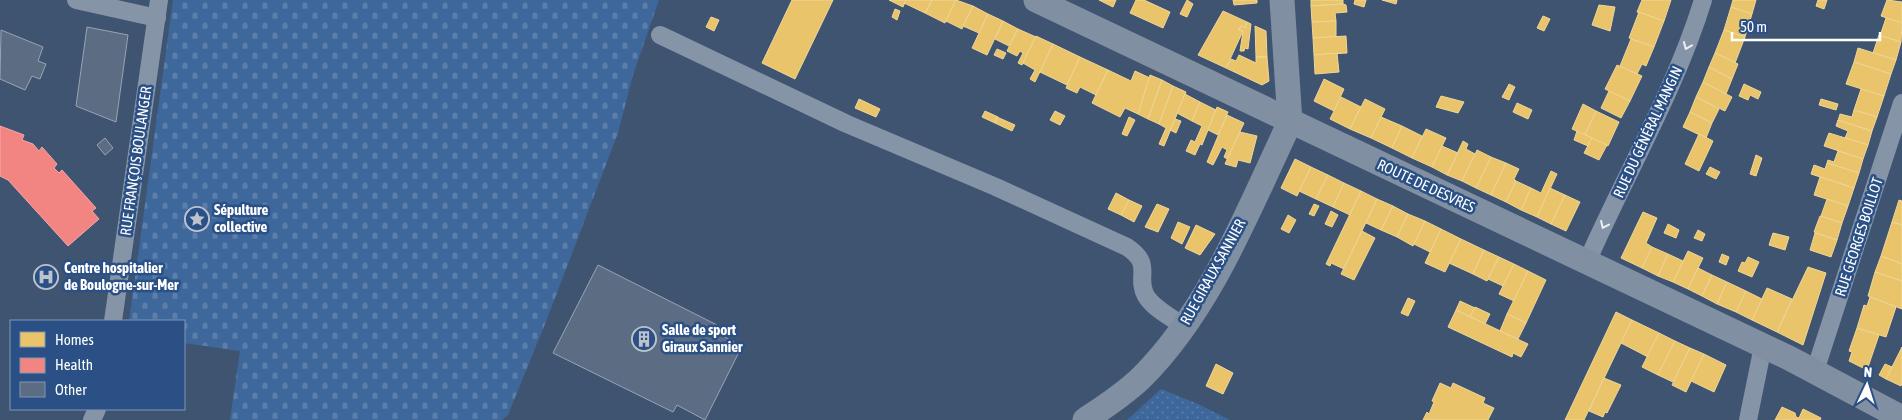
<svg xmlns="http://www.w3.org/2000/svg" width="1902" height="420" viewBox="0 0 1902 420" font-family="'Asap Condensed',sans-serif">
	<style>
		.grass { fill: url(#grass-dots) }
		.cemetery { fill: url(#cemetery-stones) }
		.homes { fill: #e9c46a; stroke: #f0d697 }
		.health { fill: #f28482; stroke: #f6a9a8 }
		.building { fill: #5c6c83; stroke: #99a4b5 }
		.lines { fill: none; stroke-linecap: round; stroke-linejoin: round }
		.street { stroke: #8594a7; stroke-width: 18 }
		.secondary { stroke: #808fa2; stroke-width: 25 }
		.oneway { stroke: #edeff2 }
		.labels { text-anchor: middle; stroke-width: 5; stroke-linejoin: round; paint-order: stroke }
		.street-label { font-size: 15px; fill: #fff; stroke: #2a5086 }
		.poi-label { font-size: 15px; font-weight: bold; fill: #fff; stroke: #2a5086; text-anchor: start }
	</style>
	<defs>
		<pattern id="grass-dots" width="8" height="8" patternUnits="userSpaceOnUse" patternTransform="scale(1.25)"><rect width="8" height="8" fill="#3e679b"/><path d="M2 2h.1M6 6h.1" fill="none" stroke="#5b7eaa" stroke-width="1.8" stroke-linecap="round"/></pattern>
		<pattern id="cemetery-stones" width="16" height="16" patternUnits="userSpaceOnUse" patternTransform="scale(1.25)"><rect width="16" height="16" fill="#3e679b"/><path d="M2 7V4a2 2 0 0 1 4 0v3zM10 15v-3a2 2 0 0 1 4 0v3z" fill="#5b7eaa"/></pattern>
	</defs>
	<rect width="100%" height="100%" fill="#3f5471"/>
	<path class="grass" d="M 1161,389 L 1198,404 L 1230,420 L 1127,420 Z"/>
	<path class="cemetery" d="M 173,0 L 659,0 L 633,75 L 618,133 L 547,319 L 508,415 L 502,420 L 230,420 L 240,351 L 184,343 L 184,321 L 129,321 Z"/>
	<g class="homes">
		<path d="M 792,0 L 833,0 L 795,79 L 762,63 Z"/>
		<path d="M 889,0 L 906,0 L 903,7 Z"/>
		<path d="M 906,0 L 932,0 L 925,13 L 904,3 Z"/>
		<path d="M 932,0 L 956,0 L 945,23 L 925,13 Z"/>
		<path d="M 956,0 L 973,6 L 962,29 L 946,21 Z"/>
		<path d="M 1099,0 L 1116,0 L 1113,7 Z"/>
		<path d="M 1136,0 L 1144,0 L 1170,12 L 1163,28 L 1130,13 Z"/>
		<path d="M 1187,0 L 1193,4 L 1187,17 L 1180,14 Z"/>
		<path d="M 1233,0 L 1257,0 L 1257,3 L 1234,5 Z"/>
		<path d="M 1311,0 L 1343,0 L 1343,4 L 1311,6 Z"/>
		<path d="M 1355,0 L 1366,0 L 1364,7 L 1354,4 Z"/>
		<path d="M 1382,0 L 1397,0 L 1396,4 Z"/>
		<path d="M 1642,0 L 1671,0 L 1664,21 L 1637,12 Z"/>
		<path d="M 1733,0 L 1756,0 L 1752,14 L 1731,7 Z"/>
		<path d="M 1818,0 L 1827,0 L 1824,9 L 1816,6 Z"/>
		<path d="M 1887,0 L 1902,2 L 1902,23 L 1881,16 Z"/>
		<path d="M 1343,4 L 1346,5 L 1347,12 L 1335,13 L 1336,21 L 1312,22 L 1311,6 Z"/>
		<path d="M 1599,5 L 1615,7 L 1610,31 L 1592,25 Z"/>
		<path d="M 973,6 L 988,14 L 979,33 L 963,26 Z"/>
		<path d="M 1731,7 L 1752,14 L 1745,37 L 1724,30 Z"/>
		<path d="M 895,9 L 900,11 L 897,20 L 892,17 Z"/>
		<path d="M 1223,11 L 1247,22 L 1245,28 L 1241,26 L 1239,30 L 1243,31 L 1226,68 L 1198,55 Z"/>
		<path d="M 1639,12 L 1664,21 L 1654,47 L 1629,38 Z"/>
		<path d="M 988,14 L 1003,21 L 987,55 L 972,48 Z"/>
		<path d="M 1543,16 L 1550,19 L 1544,31 L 1537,28 Z"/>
		<path d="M 711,17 L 719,20 L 714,31 L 706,27 Z"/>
		<path d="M 1886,18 L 1902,23 L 1901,42 L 1880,36 Z"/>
		<path d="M 1003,21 L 1018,29 L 1009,46 L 995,39 Z"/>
		<path d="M 1336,21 L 1336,37 L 1313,38 L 1312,22 Z"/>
		<path d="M 1247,22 L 1251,24 L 1248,49 L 1245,48 L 1244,51 L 1240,51 L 1243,31 L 1239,30 L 1241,26 L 1245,28 Z"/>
		<path d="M 1255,26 L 1266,31 L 1267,57 L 1256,57 Z"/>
		<path d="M 1018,29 L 1036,37 L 1022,65 L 1018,63 L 1023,53 L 1020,51 L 1017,56 L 1007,51 Z"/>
		<path d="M 1724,30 L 1745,37 L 1735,63 L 1715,53 Z"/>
		<path d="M 1879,35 L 1901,42 L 1896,60 L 1873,53 Z"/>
		<path d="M 1036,36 L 1053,44 L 1035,82 L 1030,79 L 1035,70 L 1023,63 Z"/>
		<path d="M 1346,36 L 1347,53 L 1314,55 L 1313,38 Z"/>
		<path d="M 1631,39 L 1654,47 L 1646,66 L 1642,64 L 1637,74 L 1620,66 Z"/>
		<path d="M 1053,44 L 1080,57 L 1067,85 L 1040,72 Z"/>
		<path d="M 1858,48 L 1896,60 L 1891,74 L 1854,62 Z"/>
		<path d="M 997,49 L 1006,53 L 1003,59 L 994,55 Z"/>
		<path d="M 1337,53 L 1339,72 L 1315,74 L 1314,55 Z"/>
		<path d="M 1715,53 L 1738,64 L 1732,79 L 1709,67 Z"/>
		<path d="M 1239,55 L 1256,63 L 1256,57 L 1267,57 L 1269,81 L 1262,85 L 1226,68 L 1231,59 L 1236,61 Z"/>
		<path d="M 1080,57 L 1108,70 L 1096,95 L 1080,87 L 1077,93 L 1066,88 Z"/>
		<path d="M 1854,62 L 1891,74 L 1884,96 L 1846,84 Z"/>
		<path d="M 1617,65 L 1642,76 L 1630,101 L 1605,89 Z"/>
		<path d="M 1709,67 L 1732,79 L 1726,94 L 1703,82 Z"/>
		<path d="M 1108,70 L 1131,81 L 1135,71 L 1150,78 L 1138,114 L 1125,108 L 1120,117 L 1092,103 Z"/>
		<path d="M 1150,75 L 1162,80 L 1148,119 L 1138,114 Z"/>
		<path d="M 1324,79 L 1344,89 L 1334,111 L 1314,101 Z"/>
		<path d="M 1162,80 L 1173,86 L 1159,124 L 1148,119 Z"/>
		<path d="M 1703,82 L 1732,97 L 1725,111 L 1696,97 Z"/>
		<path d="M 1509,84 L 1515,87 L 1513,91 L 1507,88 Z"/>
		<path d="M 1744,84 L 1761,92 L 1758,99 L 1750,95 L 1748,100 L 1739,96 Z"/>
		<path d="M 1173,86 L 1186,92 L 1164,146 L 1159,144 L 1166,128 L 1159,124 Z"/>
		<path d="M 1507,88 L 1513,91 L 1509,100 L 1502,97 Z"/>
		<path d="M 1861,89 L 1884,96 L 1877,117 L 1854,110 Z"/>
		<path d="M 1609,91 L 1630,101 L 1621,118 L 1601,108 Z"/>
		<path d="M 1185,94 L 1200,102 L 1192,121 L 1177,113 Z"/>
		<path d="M 1441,96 L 1464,102 L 1458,113 L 1436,107 Z"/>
		<path d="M 1341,97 L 1361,107 L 1350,129 L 1330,119 Z"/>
		<path d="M 1696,97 L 1719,109 L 1712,123 L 1690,112 Z"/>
		<path d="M 859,99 L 880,109 L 876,117 L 855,108 Z"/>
		<path d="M 1365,99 L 1385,109 L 1371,138 L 1350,129 Z"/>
		<path d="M 1821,99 L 1838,104 L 1836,110 L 1819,105 Z"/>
		<path d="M 1200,102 L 1216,110 L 1202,145 L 1200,144 L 1195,155 L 1186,151 L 1191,140 L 1195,142 L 1202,126 L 1192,121 Z"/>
		<path d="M 1517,103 L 1532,110 L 1528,119 L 1513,112 Z"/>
		<path d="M 1583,104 L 1596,111 L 1585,135 L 1572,129 Z"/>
		<path d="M 1217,107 L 1228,112 L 1218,135 L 1208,130 Z"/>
		<path d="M 1854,110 L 1877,117 L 1872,131 L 1838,121 L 1840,114 L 1852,117 Z"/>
		<path d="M 985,111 L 998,117 L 995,123 L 982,117 Z"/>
		<path d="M 1055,111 L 1065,116 L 1060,125 L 1050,120 Z"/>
		<path d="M 1596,111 L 1619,122 L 1608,146 L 1585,135 Z"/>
		<path d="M 1690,112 L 1712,123 L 1706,138 L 1683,127 Z"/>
		<path d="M 1227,115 L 1244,123 L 1227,159 L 1224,157 L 1227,150 L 1222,147 L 1213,165 L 1207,162 Z"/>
		<path d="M 997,117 L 1015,125 L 1012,131 L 995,123 Z"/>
		<path d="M 1129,117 L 1135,120 L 1127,136 L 1122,134 Z"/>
		<path d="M 1381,117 L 1402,126 L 1392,148 L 1371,138 Z"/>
		<path d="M 1175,119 L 1181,121 L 1176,133 L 1170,130 Z"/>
		<path d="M 1838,120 L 1872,131 L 1868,145 L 1845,138 L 1848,131 L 1836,126 Z"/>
		<path d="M 1402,126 L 1422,136 L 1412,158 L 1392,148 Z"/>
		<path d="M 1426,129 L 1446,138 L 1432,167 L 1412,158 Z"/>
		<path d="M 1577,131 L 1592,138 L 1588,146 L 1574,140 Z"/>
		<path d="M 1240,132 L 1257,136 L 1250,163 L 1238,160 L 1236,167 L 1225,164 Z"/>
		<path d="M 1829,133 L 1868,145 L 1863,159 L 1824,146 Z"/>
		<path d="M 1699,134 L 1713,141 L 1699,171 L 1685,164 Z"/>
		<path d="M 1592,138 L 1607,145 L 1599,160 L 1584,153 Z"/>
		<path d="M 1463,141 L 1468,144 L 1466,149 L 1475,154 L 1462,181 L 1447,175 Z"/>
		<path d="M 1442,146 L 1458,153 L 1447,175 L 1432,167 Z"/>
		<path d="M 1477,150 L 1491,157 L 1476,188 L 1462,181 Z"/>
		<path d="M 1838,151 L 1863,159 L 1859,173 L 1827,163 L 1828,160 L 1834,162 Z"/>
		<path d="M 1756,155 L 1762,158 L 1756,176 L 1750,174 Z"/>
		<path d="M 1491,157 L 1506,163 L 1491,195 L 1476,188 Z"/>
		<path d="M 1295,159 L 1311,167 L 1297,196 L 1281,188 Z"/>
		<path d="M 1506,163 L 1519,169 L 1514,179 L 1516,181 L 1506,202 L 1491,195 Z"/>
		<path d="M 1827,163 L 1859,173 L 1854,188 L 1811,174 L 1814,165 L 1825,169 Z"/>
		<path d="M 1311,167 L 1328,175 L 1316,199 L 1299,191 Z"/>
		<path d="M 1710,167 L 1720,172 L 1716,179 L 1706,174 Z"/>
		<path d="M 1551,171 L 1557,174 L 1537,217 L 1521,210 L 1531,188 L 1541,193 Z"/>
		<path d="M 1328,175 L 1344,183 L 1333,207 L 1316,199 Z"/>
		<path d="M 1820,177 L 1854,188 L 1848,206 L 1814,195 Z"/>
		<path d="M 1516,181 L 1531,188 L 1521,210 L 1506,202 Z"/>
		<path d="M 1344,183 L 1361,191 L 1350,215 L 1333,207 Z"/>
		<path d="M 1550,188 L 1565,195 L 1551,224 L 1537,217 Z"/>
		<path d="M 1361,191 L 1377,199 L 1344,269 L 1331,263 L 1330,266 L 1326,264 Z"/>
		<path d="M 1116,193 L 1129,200 L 1121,215 L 1108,209 Z"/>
		<path d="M 1565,195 L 1580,202 L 1566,231 L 1551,224 Z"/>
		<path d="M 1377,199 L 1393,206 L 1381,230 L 1366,223 Z"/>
		<path d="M 1827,199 L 1848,206 L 1842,223 L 1821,216 Z"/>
		<path d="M 1129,200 L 1142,206 L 1134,222 L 1121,215 Z"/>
		<path d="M 1899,200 L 1902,201 L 1902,225 L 1892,222 Z"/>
		<path d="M 1157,204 L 1169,209 L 1158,232 L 1145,227 Z"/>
		<path d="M 1314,204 L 1319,206 L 1314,216 L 1309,214 Z"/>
		<path d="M 1393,206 L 1408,214 L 1397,237 L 1381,230 Z"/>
		<path d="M 1331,211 L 1338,215 L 1332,227 L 1325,224 Z"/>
		<path d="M 1643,212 L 1657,218 L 1646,243 L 1652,247 L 1642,268 L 1621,258 Z"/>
		<path d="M 1408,214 L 1425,221 L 1413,246 L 1397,237 Z"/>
		<path d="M 1288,215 L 1296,220 L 1289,233 L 1281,229 Z"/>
		<path d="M 1820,216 L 1842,223 L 1837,240 L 1814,232 Z"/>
		<path d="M 1425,221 L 1441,229 L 1430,252 L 1414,244 Z"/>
		<path d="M 1178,222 L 1190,227 L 1182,244 L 1171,238 Z"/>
		<path d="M 1892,222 L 1902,225 L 1902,264 L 1881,256 Z"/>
		<path d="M 1668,224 L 1679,230 L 1676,238 L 1664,233 Z"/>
		<path d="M 1196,225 L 1215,234 L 1200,255 L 1185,248 Z"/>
		<path d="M 1441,229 L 1461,239 L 1445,272 L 1425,263 Z"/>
		<path d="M 1698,230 L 1705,234 L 1702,241 L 1694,238 Z"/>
		<path d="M 1362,231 L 1375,238 L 1354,280 L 1341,274 Z"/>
		<path d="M 1773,233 L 1789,237 L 1785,250 L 1769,245 Z"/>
		<path d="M 1815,233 L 1837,240 L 1831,257 L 1810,250 Z"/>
		<path d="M 1461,239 L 1484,250 L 1473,274 L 1449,263 Z"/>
		<path d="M 1652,247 L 1668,254 L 1658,276 L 1642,268 Z"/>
		<path d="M 1484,250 L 1499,257 L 1487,281 L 1473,274 Z"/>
		<path d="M 1688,251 L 1703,258 L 1688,289 L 1673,282 Z"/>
		<path d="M 1668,254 L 1683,261 L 1673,282 L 1658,276 Z"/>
		<path d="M 1722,254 L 1729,257 L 1726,265 L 1719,262 Z"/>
		<path d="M 1881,256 L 1902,264 L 1902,281 L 1875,272 Z"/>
		<path d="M 1499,257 L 1514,264 L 1503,286 L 1488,279 Z"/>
		<path d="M 1748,257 L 1759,262 L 1752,277 L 1738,271 L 1742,262 L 1745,263 Z"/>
		<path d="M 1514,264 L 1528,271 L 1514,301 L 1499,294 Z"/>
		<path d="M 1808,267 L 1826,273 L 1803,345 L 1777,332 Z"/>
		<path d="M 1698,268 L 1712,275 L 1702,296 L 1688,289 Z"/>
		<path d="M 1528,271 L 1546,280 L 1526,323 L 1507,314 Z"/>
		<path d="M 1875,272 L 1902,281 L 1902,309 L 1868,296 Z"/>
		<path d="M 1712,275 L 1727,282 L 1717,304 L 1702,296 Z"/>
		<path d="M 1727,282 L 1746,291 L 1736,312 L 1717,304 Z"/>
		<path d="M 1767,288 L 1792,299 L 1777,332 L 1752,320 Z"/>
		<path d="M 1746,291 L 1762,299 L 1752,320 L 1736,312 Z"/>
		<path d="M 1870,297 L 1896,307 L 1886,337 L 1857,328 L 1864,305 L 1867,306 Z"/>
		<path d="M 1408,298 L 1415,301 L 1408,316 L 1401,313 Z"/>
		<path d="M 1460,301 L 1475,308 L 1470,317 L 1456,310 Z"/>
		<path d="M 1475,307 L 1490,314 L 1485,324 L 1470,317 Z"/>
		<path d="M 1456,310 L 1528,344 L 1521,357 L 1513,353 L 1512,357 L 1448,327 Z"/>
		<path d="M 1616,312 L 1632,320 L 1584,420 L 1565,420 Z"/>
		<path d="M 1507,314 L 1526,323 L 1518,339 L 1500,331 Z"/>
		<path d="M 1632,320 L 1659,333 L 1648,357 L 1621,343 Z"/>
		<path d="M 1857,328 L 1879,335 L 1867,370 L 1849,361 L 1852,352 L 1849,351 Z"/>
		<path d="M 1659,333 L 1675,341 L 1658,375 L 1642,367 Z"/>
		<path d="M 1675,341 L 1690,348 L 1673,382 L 1658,375 Z"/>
		<path d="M 1902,347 L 1902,383 L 1901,386 L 1886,379 Z"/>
		<path d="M 1690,348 L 1704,354 L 1686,392 L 1672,385 Z"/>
		<path d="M 1704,354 L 1726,365 L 1714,392 L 1691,381 Z"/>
		<path d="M 1216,364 L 1233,373 L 1223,394 L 1206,386 Z"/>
		<path d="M 1885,364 L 1892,367 L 1886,379 L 1879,375 Z"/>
		<path d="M 1604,378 L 1621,385 L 1607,413 L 1605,412 L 1603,417 L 1589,411 Z"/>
		<path d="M 1440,383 L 1451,388 L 1453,383 L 1485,398 L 1483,403 L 1494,408 L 1488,420 L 1423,420 L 1427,412 L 1429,414 L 1434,402 L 1432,401 Z"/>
		<path d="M 1782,407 L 1795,413 L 1796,417 L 1799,418 L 1803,409 L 1821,418 L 1820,420 L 1775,420 Z"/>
	</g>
	<path class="health" d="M 0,126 L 24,135 L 22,140 L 33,144 L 39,151 L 42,147 L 57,164 L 54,168 L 59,173 L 62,170 L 96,208 L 92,211 L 99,219 L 68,246 L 8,180 L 0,176 Z"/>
	<g class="building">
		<path d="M 87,27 L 128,35 L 116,122 L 76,106 Z"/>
		<path d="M 1,30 L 43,47 L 38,61 L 46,64 L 40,79 L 32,76 L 25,90 L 0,79 Z"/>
		<path d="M 105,138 L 113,148 L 105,155 L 97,145 Z"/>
		<path d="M 598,265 L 717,325 L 713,331 L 742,346 L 705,420 L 677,405 L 673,412 L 553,353 Z"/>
	</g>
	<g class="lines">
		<g class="street">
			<path d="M 76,0 L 157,18"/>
			<path d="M 660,35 L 847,124 L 996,187 L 1127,247 C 1154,265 1135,276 1146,296 C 1154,309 1172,318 1184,326"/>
			<path d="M 1587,262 C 1625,175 1675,91 1703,0"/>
			<path d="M 113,321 L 159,0"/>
			<path d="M 1815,371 L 1902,103"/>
			<path d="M 92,420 L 97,409"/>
			<path d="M 1748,420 L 1763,346"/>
		</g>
		<g class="secondary">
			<path d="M 1036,0 L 1789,358 L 1902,418"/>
			<path d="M 1282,0 L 1290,122"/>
			<path d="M 1085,420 C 1104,407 1125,394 1142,377 C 1211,308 1249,208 1290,122"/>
		</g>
	</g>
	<defs><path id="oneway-chevron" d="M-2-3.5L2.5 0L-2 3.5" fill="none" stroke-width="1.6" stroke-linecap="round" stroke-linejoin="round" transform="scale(1.25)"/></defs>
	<g class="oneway">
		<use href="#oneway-chevron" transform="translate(1687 46) rotate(112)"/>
		<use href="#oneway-chevron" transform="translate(1604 225) rotate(115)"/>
	</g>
	<defs>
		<symbol id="sight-ring" viewBox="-11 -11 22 22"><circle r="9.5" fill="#2a5086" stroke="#bcc3cd" stroke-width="1.5"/><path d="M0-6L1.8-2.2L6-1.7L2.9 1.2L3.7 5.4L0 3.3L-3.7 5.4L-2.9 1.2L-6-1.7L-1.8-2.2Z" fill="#bcc3cd"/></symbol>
		<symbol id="hospital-ring" viewBox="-11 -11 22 22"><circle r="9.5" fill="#2a5086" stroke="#bcc3cd" stroke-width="1.5"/><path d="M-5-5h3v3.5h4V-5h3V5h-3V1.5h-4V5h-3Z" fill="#bcc3cd"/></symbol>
		<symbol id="building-ring" viewBox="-11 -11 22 22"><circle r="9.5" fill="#2a5086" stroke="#bcc3cd" stroke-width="1.5"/><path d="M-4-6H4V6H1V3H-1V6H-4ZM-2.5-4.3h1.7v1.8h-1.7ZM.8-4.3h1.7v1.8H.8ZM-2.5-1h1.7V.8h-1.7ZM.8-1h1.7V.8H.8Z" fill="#bcc3cd"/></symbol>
	</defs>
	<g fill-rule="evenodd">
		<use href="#sight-ring" x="183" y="205" width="28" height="28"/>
		<use href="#hospital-ring" x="32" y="263" width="28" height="28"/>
		<use href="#building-ring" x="630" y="325" width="28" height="28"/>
	</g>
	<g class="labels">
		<g class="street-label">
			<text transform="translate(1648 132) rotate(-65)" y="5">RUE DU GÉNÉRAL MANGIN</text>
			<text transform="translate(136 161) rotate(-82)" y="5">RUE FRANÇOIS BOULANGER</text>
			<text transform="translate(1426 186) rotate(25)" y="5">ROUTE DE DESVRES</text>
			<text transform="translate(1859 237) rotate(-72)" y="5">RUE GEORGES BOILLOT</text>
			<text transform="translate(1213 272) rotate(-61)" y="5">RUE GIRAUX SANNIER</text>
		</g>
		<g class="poi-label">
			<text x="214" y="215">Sépulture<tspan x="214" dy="17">collective</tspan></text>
			<text x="64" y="273">Centre hospitalier<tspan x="64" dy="17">de Boulogne-sur-Mer</tspan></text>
			<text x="662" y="335">Salle de sport<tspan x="662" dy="17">Giraux Sannier</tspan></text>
		</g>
	</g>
	<rect x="10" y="320" width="175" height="90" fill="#2a5086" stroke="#7f96b6"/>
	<rect x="20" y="332" width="25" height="15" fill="#e9c46a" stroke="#7f96b6"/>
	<text x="55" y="345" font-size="15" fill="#ffffff">Homes</text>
	<rect x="20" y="358" width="25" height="15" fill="#f28482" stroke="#7f96b6"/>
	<text x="55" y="370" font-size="15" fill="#ffffff">Health</text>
	<rect x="20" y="382" width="25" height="15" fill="#5c6c83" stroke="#7f96b6"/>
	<text x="55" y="395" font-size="15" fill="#ffffff">Other</text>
	<g transform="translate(1867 385) rotate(4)" stroke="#2a5086" stroke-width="4" paint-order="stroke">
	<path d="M0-4L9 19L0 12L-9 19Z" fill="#ffffff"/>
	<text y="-8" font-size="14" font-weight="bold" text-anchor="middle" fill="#ffffff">N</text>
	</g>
	<path d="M1732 32v8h148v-8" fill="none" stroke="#ffffff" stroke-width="2.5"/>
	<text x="1740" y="32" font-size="15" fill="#ffffff" stroke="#2a5086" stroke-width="4" paint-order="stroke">50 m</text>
</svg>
